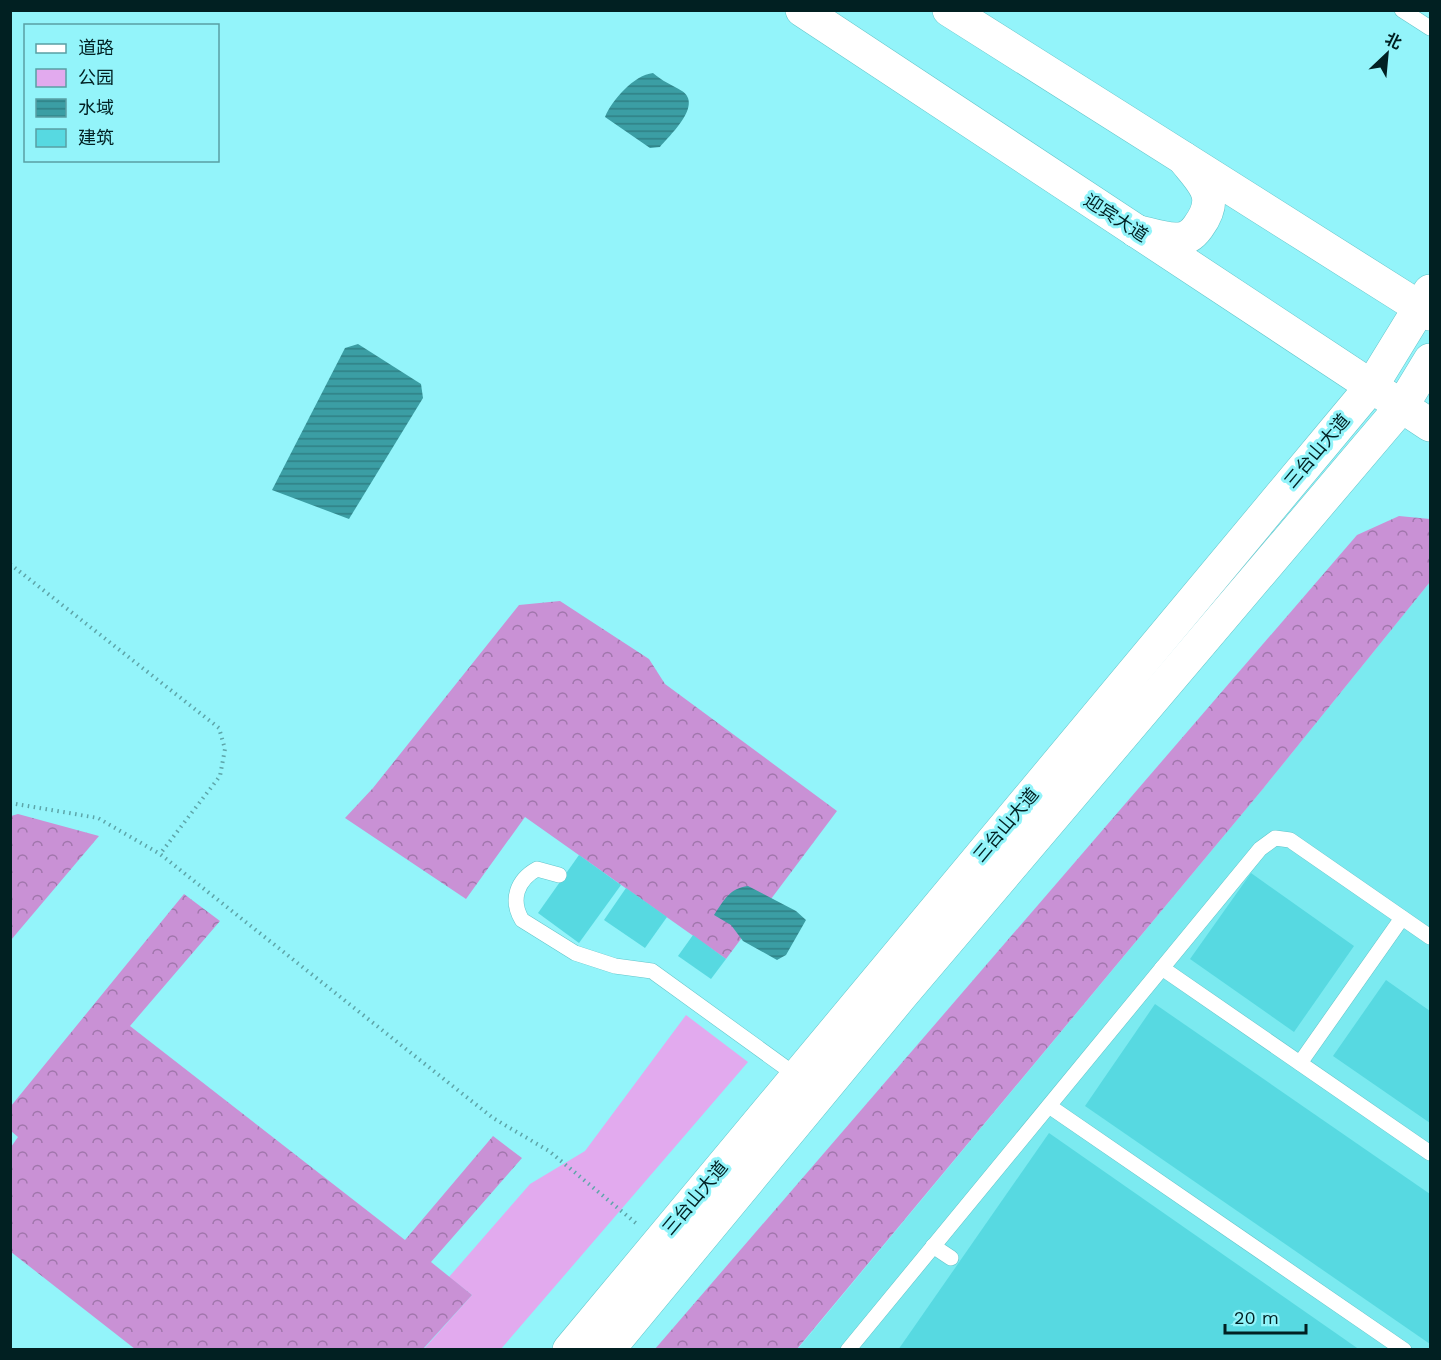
<svg xmlns="http://www.w3.org/2000/svg" width="1441" height="1360" viewBox="0 0 1441 1360" font-family="'Work Sans','Noto Sans SC',sans-serif">
	<style>
		.built { fill: #7beaf0 }
		.green { fill: #e2aaee }
		.forest { fill: url(#forest-crowns) }
		.water { fill: url(#water-rules) }
		.building { fill: #57d9e1 }
		.lines { fill: none; stroke-linecap: round; stroke-linejoin: round }
		.service-casing { stroke: #63c5ca; stroke-width: 16 }
		.secondary-casing { stroke: #63c5ca; stroke-width: 34 }
		.primary-casing { stroke: #63c5ca; stroke-width: 34 }
		.trunk-casing { stroke: #63c5ca; stroke-width: 34 }
		.path { stroke: #5da5a9; stroke-width: 4; stroke-dasharray: 1.5 4.5; stroke-linecap: butt }
		.service { stroke: #fff; stroke-width: 15 }
		.secondary { stroke: #fff; stroke-width: 33 }
		.primary { stroke: #fff; stroke-width: 33 }
		.trunk { stroke: #fff; stroke-width: 33 }
		.labels { text-anchor: middle; stroke-width: 6; stroke-linejoin: round; paint-order: stroke }
		.street-label { font-size: 18px; fill: #012022; stroke: #93f4fa }
	</style>
	<defs>
		<pattern id="forest-crowns" width="20" height="18" patternUnits="userSpaceOnUse" patternTransform="scale(1.5)"><rect width="20" height="18" fill="#c991d5"/><path d="M2 6a3 3 0 1 1 6 0M12 15a3 3 0 1 1 6 0" fill="none" stroke="#a176ac"/></pattern>
		<pattern id="water-rules" width="6" height="5" patternUnits="userSpaceOnUse" patternTransform="scale(1.5)"><rect width="6" height="5" fill="#3b9ea4"/><path d="M0 2.5h6" fill="none" stroke="#2f8085"/></pattern>
	</defs>
	<rect width="100%" height="100%" fill="#93f4fa"/>
	<path class="built" d="M 1430,582 L 1430,1349 L 797,1350 L 1262,790 Z"/>
	<path class="green" d="M 686,1015 L 748,1062 L 501,1349 L 423,1350 L 472,1295 L 449,1277 L 530,1184 L 585,1151 Z"/>
	<g class="forest">
		<path d="M 1399,516 L 1430,519 L 1430,582 L 1262,790 L 797,1349 L 655,1349 L 1357,535 Z"/>
		<path d="M 560,601 L 649,659 L 665,684 L 837,811 L 726,959 L 525,817 L 466,899 L 345,818 L 373,788 L 519,605 Z"/>
		<path d="M 18,814 L 99,836 L 11,940 L 11,816 Z"/>
		<path d="M 184,894 L 220,921 L 130,1026 L 405,1240 L 493,1136 L 522,1158 L 431,1262 L 472,1295 L 423,1349 L 135,1349 L 11,1252 L 11,1147 L 18,1137 L 11,1131 L 11,1106 Z"/>
	</g>
	<g class="water">
		<path d="M 653,73 C 662,81 672,85 682,91 C 703,105 670,135 660,147 L 650,148 L 605,117 C 612,100 634,75 653,73 Z"/>
		<path d="M 358,344 L 421,384 L 423,398 L 349,519 L 272,490 L 345,348 Z"/>
		<path d="M 748,886 L 796,911 L 806,920 L 786,955 L 777,960 L 743,941 L 731,925 L 714,915 C 724,900 730,888 748,886 Z"/>
	</g>
	<g class="building">
		<path d="M 579,855 L 621,885 L 579,943 L 538,913 Z"/>
		<path d="M 1251,873 L 1354,946 L 1294,1032 L 1190,959 Z"/>
		<path d="M 626,888 L 667,917 L 645,948 L 604,920 Z"/>
		<path d="M 693,935 L 726,959 L 711,979 L 678,956 Z"/>
		<path d="M 1386,980 L 1430,1011 L 1430,1123 L 1333,1056 Z"/>
		<path d="M 1155,1004 L 1430,1194 L 1430,1344 L 1085,1106 Z"/>
		<path d="M 1049,1133 L 1360,1350 L 898,1350 Z"/>
	</g>
	<g class="lines">
		<defs>
			<g id="service">
				<path d="M 1402,10 L 1430,28"/>
				<path d="M 559,875 L 537,869 C 517,880 510,900 522,920 L 575,953 L 615,966 L 652,971 L 797,1076"/>
				<path d="M 1162,968 L 1430,1153"/>
				<path d="M 1300,1063 L 1402,918"/>
				<path d="M 1049,1106 L 1404,1350"/>
				<path d="M 933,1246 L 951,1258"/>
				<path d="M 848,1350 L 1260,849 L 1275,838 L 1290,840 L 1430,937"/>
			</g>
			<g id="secondary">
				<path d="M 569,1350 L 1371,387 L 1430,291"/>
				<path d="M 608,1350 L 901,996 L 1402,406 L 1430,360"/>
			</g>
			<path id="primary" d="M 1136,231 C 1149,234 1166,240 1178,239 C 1187,239 1193,234 1198,227 C 1221,196 1203,183 1183,158"/>
			<g id="trunk">
				<path d="M 802,10 L 1430,425"/>
				<path d="M 949,10 L 1430,314"/>
			</g>
		</defs>
		<use href="#service" class="service-casing"/>
		<use href="#secondary" class="secondary-casing"/>
		<use href="#primary" class="primary-casing"/>
		<use href="#trunk" class="trunk-casing"/>
		<g class="path">
			<path d="M 10,564 L 219,728 L 225,749 L 220,776 L 160,854"/>
			<path d="M 10,803 L 98,818 L 160,854 L 493,1118 L 549,1151 L 637,1224"/>
		</g>
		<use href="#service" class="service"/>
		<use href="#secondary" class="secondary"/>
		<use href="#primary" class="primary"/>
		<use href="#trunk" class="trunk"/>
	</g>
	<g class="labels">
		<g class="street-label">
			<text transform="translate(1116 218) rotate(33)" y="6">迎宾大道</text>
			<text transform="translate(1317 451) rotate(-50)" y="6">三台山大道</text>
			<text transform="translate(1006 825) rotate(-50)" y="6">三台山大道</text>
			<text transform="translate(695 1198) rotate(-50)" y="6">三台山大道</text>
		</g>
	</g>
	<rect width="1441" height="1360" fill="none" stroke="#012022" stroke-width="24"/>
	<rect x="24" y="24" width="195" height="138" fill="#93f4fa" stroke="#599fa4" stroke-width="1.5"/>
	<rect x="36" y="44" width="30" height="9" fill="#ffffff" stroke="#599fa4" stroke-width="1.5"/>
	<text x="78" y="54" font-size="18" fill="#012022">道路</text>
	<rect x="36" y="69" width="30" height="18" fill="#e2aaee" stroke="#599fa4" stroke-width="1.5"/>
	<text x="78" y="84" font-size="18" fill="#012022">公园</text>
	<rect x="36" y="99" width="30" height="18" fill="url(#water-rules)" stroke="#599fa4" stroke-width="1.5"/>
	<text x="78" y="114" font-size="18" fill="#012022">水域</text>
	<rect x="36" y="129" width="30" height="18" fill="#57d9e1" stroke="#599fa4" stroke-width="1.5"/>
	<text x="78" y="144" font-size="18" fill="#012022">建筑</text>
	<g transform="translate(1387 54) rotate(26)" stroke="#93f4fa" stroke-width="4.5" paint-order="stroke">
	<path d="M0-4.5L10 22L0 15L-10 22Z" fill="#012022"/>
	<text y="-9" font-size="16" font-weight="bold" text-anchor="middle" fill="#012022">北</text>
	</g>
	<path d="M1225 1324v9h81v-9" fill="none" stroke="#012022" stroke-width="3"/>
	<text x="1234" y="1324" font-size="18" fill="#012022" stroke="#93f4fa" stroke-width="4.5" paint-order="stroke">20 m</text>
</svg>
